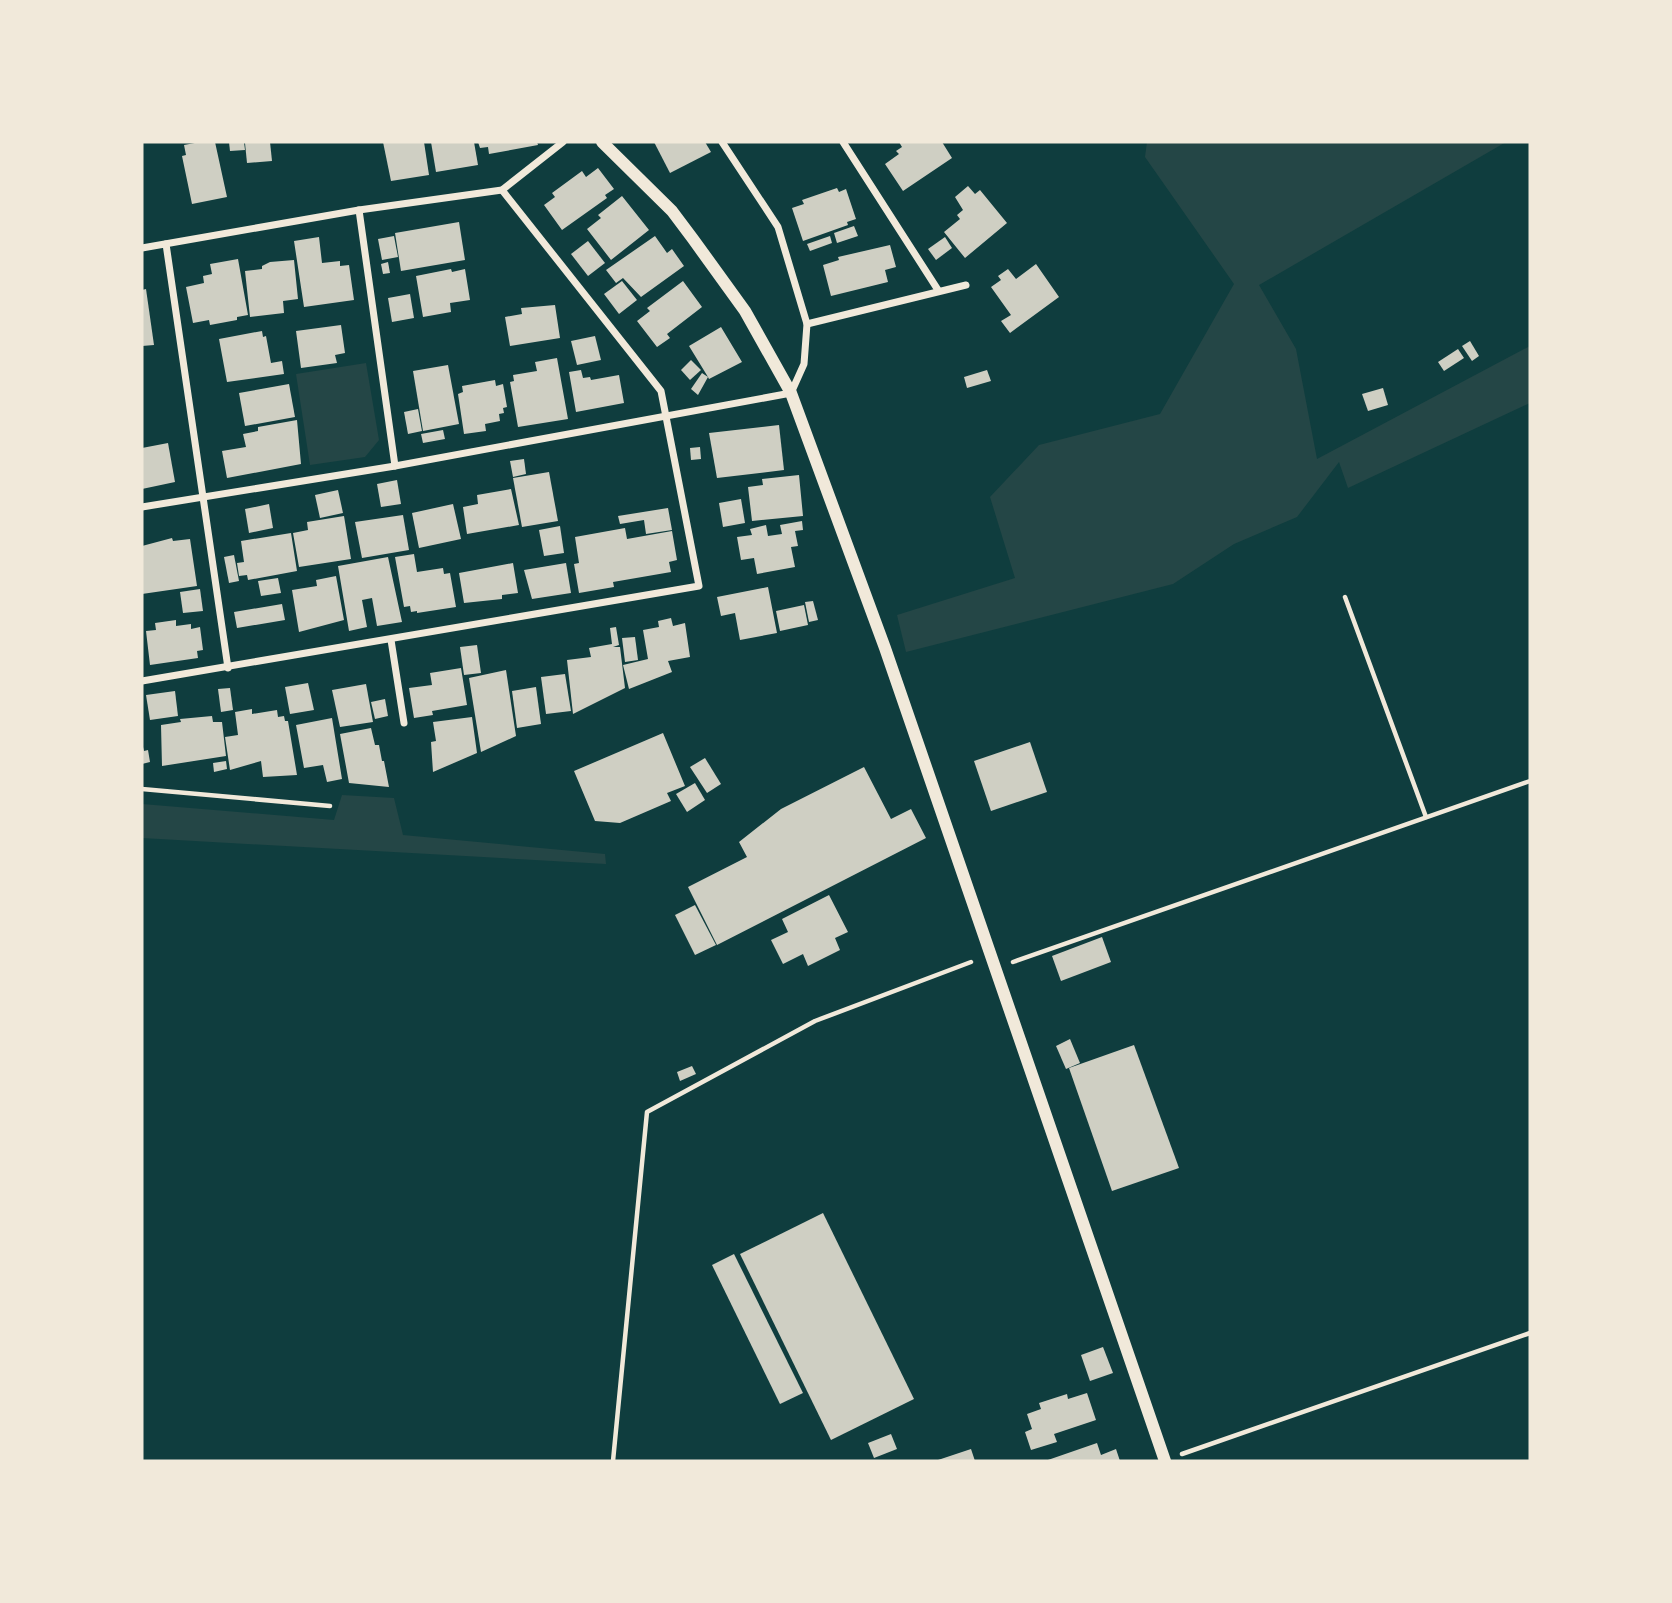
<svg xmlns="http://www.w3.org/2000/svg" width="1672" height="1603" viewBox="0 0 1672 1603" font-family="Commissioner,sans-serif">
	<style>
		.green { fill: #244646 }
		.building { fill: #cfcfc3 }
		.lines { fill: none; stroke-linecap: round; stroke-linejoin: round }
		.path { stroke: #f1e9da; stroke-width: 4.5 }
		.minor { stroke: #f1e9da; stroke-width: 7 }
		.tertiary { stroke: #f1e9da; stroke-width: 12 }
	</style>
	<rect width="100%" height="100%" fill="#0f3d3e"/>
	<g class="green">
		<path d="M 1147,142 L 1506,142 L 1259,285 L 1296,349 L 1317,459 L 1530,346 L 1530,403 L 1348,488 L 1339,462 L 1297,517 L 1234,544 L 1173,584 L 906,652 L 897,615 L 1015,578 L 990,497 L 1039,445 L 1160,414 L 1234,284 L 1145,157 Z"/>
		<path d="M 366,363 L 379,440 L 365,457 L 310,465 L 296,374 Z"/>
		<path d="M 342,795 L 394,798 L 403,835 L 605,854 L 606,864 L 142,838 L 142,804 L 334,820 Z"/>
	</g>
	<g class="building">
		<path d="M 200,142 L 215,142 L 227,197 L 192,204 L 182,156 L 186,155 L 184,145 Z"/>
		<path d="M 229,142 L 244,142 L 245,150 L 230,151 Z"/>
		<path d="M 270,142 L 272,161 L 247,163 L 245,143 Z"/>
		<path d="M 383,142 L 424,142 L 429,175 L 391,181 Z"/>
		<path d="M 431,142 L 474,142 L 478,165 L 436,172 Z"/>
		<path d="M 478,142 L 537,142 L 538,145 L 489,154 L 488,147 L 480,148 Z"/>
		<path d="M 654,142 L 705,142 L 711,152 L 670,173 Z"/>
		<path d="M 899,142 L 942,142 L 952,158 L 903,191 L 885,164 L 899,154 L 896,151 L 902,147 Z"/>
		<path d="M 598,168 L 614,189 L 605,195 L 607,198 L 562,230 L 544,205 L 555,197 L 552,193 L 582,171 L 586,177 Z"/>
		<path d="M 968,186 L 975,194 L 980,190 L 1007,223 L 965,258 L 944,232 L 960,219 L 957,215 L 963,210 L 955,197 Z"/>
		<path d="M 837,188 L 839,192 L 846,189 L 856,219 L 847,222 L 848,225 L 803,241 L 792,208 L 804,204 L 802,200 Z"/>
		<path d="M 622,196 L 649,230 L 611,260 L 587,229 L 601,218 L 598,215 Z"/>
		<path d="M 459,222 L 465,260 L 401,271 L 395,233 Z"/>
		<path d="M 854,226 L 858,236 L 837,243 L 834,233 Z"/>
		<path d="M 394,236 L 398,257 L 382,260 L 378,239 Z"/>
		<path d="M 655,236 L 667,253 L 672,249 L 684,266 L 641,297 L 623,278 L 616,283 L 606,270 Z"/>
		<path d="M 830,236 L 832,243 L 810,251 L 807,244 Z"/>
		<path d="M 319,237 L 322,263 L 340,261 L 340,266 L 349,265 L 354,300 L 304,307 L 294,241 Z"/>
		<path d="M 945,237 L 952,248 L 936,260 L 928,249 Z"/>
		<path d="M 588,241 L 605,263 L 588,276 L 571,254 Z"/>
		<path d="M 890,245 L 896,267 L 885,270 L 888,282 L 831,296 L 823,265 L 839,260 L 838,257 Z"/>
		<path d="M 238,259 L 248,315 L 237,317 L 237,320 L 210,325 L 209,320 L 193,323 L 186,287 L 204,283 L 203,276 L 212,274 L 210,264 Z"/>
		<path d="M 294,260 L 298,299 L 283,301 L 284,313 L 250,317 L 245,271 L 262,269 L 262,266 L 270,262 Z"/>
		<path d="M 388,262 L 390,273 L 383,274 L 381,264 Z"/>
		<path d="M 1036,264 L 1059,297 L 1010,333 L 1001,321 L 1011,315 L 991,287 L 1001,280 L 998,276 L 1008,269 L 1016,279 Z"/>
		<path d="M 451,269 L 452,272 L 465,269 L 470,300 L 450,303 L 451,312 L 423,317 L 416,276 Z"/>
		<path d="M 622,281 L 637,300 L 619,314 L 604,294 Z"/>
		<path d="M 683,281 L 702,307 L 667,334 L 670,338 L 657,347 L 637,321 L 650,311 L 647,308 Z"/>
		<path d="M 146,289 L 154,345 L 142,346 L 142,290 Z"/>
		<path d="M 410,294 L 414,318 L 392,322 L 388,298 Z"/>
		<path d="M 555,305 L 560,338 L 510,346 L 505,317 L 522,314 L 521,308 Z"/>
		<path d="M 341,325 L 345,353 L 335,355 L 337,363 L 301,368 L 296,331 Z"/>
		<path d="M 721,327 L 742,362 L 709,379 L 708,377 L 698,395 L 691,389 L 702,373 L 708,377 L 689,346 Z"/>
		<path d="M 262,331 L 263,337 L 266,336 L 271,363 L 282,361 L 284,374 L 227,382 L 219,339 Z"/>
		<path d="M 595,336 L 601,360 L 577,365 L 571,341 Z"/>
		<path d="M 1470,341 L 1479,356 L 1472,361 L 1462,346 Z"/>
		<path d="M 1458,349 L 1464,358 L 1444,371 L 1438,362 Z"/>
		<path d="M 557,358 L 568,419 L 518,427 L 510,382 L 514,381 L 513,375 L 537,371 L 535,362 Z"/>
		<path d="M 691,360 L 701,370 L 690,380 L 681,370 Z"/>
		<path d="M 448,365 L 459,424 L 423,431 L 413,371 Z"/>
		<path d="M 581,370 L 583,378 L 590,377 L 591,380 L 619,375 L 624,403 L 576,412 L 569,372 Z"/>
		<path d="M 987,370 L 991,381 L 967,388 L 964,377 Z"/>
		<path d="M 495,380 L 496,386 L 503,384 L 507,407 L 503,408 L 504,413 L 499,414 L 500,421 L 485,424 L 486,431 L 464,434 L 458,394 L 463,392 L 462,386 Z"/>
		<path d="M 289,384 L 295,417 L 245,426 L 239,393 Z"/>
		<path d="M 1383,388 L 1388,405 L 1368,411 L 1362,394 Z"/>
		<path d="M 418,409 L 422,431 L 408,434 L 404,412 Z"/>
		<path d="M 297,420 L 301,464 L 227,478 L 222,451 L 246,447 L 243,434 L 258,431 L 258,427 Z"/>
		<path d="M 779,425 L 784,470 L 717,478 L 709,433 Z"/>
		<path d="M 443,430 L 445,439 L 423,443 L 421,434 Z"/>
		<path d="M 168,443 L 175,482 L 142,489 L 142,448 Z"/>
		<path d="M 700,447 L 701,459 L 691,460 L 690,448 Z"/>
		<path d="M 524,459 L 526,474 L 513,477 L 510,461 Z"/>
		<path d="M 549,472 L 558,521 L 522,527 L 513,478 Z"/>
		<path d="M 799,475 L 803,516 L 752,521 L 748,487 L 763,485 L 762,479 Z"/>
		<path d="M 397,480 L 401,504 L 381,507 L 377,484 Z"/>
		<path d="M 511,489 L 519,525 L 467,534 L 463,507 L 478,504 L 477,495 Z"/>
		<path d="M 338,490 L 343,513 L 320,518 L 315,495 Z"/>
		<path d="M 741,499 L 745,523 L 723,527 L 719,503 Z"/>
		<path d="M 269,504 L 273,528 L 249,533 L 245,509 Z"/>
		<path d="M 453,504 L 461,539 L 419,548 L 412,513 Z"/>
		<path d="M 668,508 L 672,530 L 646,534 L 644,520 L 620,524 L 618,516 Z"/>
		<path d="M 403,515 L 409,550 L 362,558 L 355,522 Z"/>
		<path d="M 344,516 L 351,559 L 299,567 L 293,533 L 308,530 L 307,522 Z"/>
		<path d="M 802,521 L 803,530 L 795,531 L 798,546 L 791,547 L 795,567 L 757,574 L 754,558 L 741,560 L 737,537 L 752,535 L 750,529 L 766,525 L 768,536 L 782,534 L 780,525 Z"/>
		<path d="M 560,526 L 564,553 L 544,556 L 539,530 Z"/>
		<path d="M 625,528 L 627,539 L 672,531 L 677,560 L 669,562 L 671,572 L 613,582 L 614,587 L 579,593 L 574,564 L 579,563 L 575,537 Z"/>
		<path d="M 291,533 L 297,571 L 248,580 L 247,575 L 239,576 L 237,563 L 244,562 L 241,541 Z"/>
		<path d="M 172,538 L 173,541 L 190,539 L 197,586 L 142,594 L 142,546 Z"/>
		<path d="M 414,554 L 417,572 L 443,568 L 444,574 L 450,573 L 456,607 L 417,613 L 417,611 L 411,612 L 410,606 L 404,607 L 395,557 Z"/>
		<path d="M 234,555 L 239,581 L 229,583 L 224,557 Z"/>
		<path d="M 388,557 L 402,622 L 377,626 L 372,598 L 362,600 L 367,627 L 349,631 L 338,566 Z"/>
		<path d="M 513,563 L 518,593 L 502,595 L 502,599 L 464,603 L 459,573 Z"/>
		<path d="M 566,563 L 571,593 L 532,599 L 524,570 Z"/>
		<path d="M 336,576 L 344,620 L 299,632 L 292,590 L 317,586 L 316,580 Z"/>
		<path d="M 278,578 L 281,593 L 261,596 L 258,581 Z"/>
		<path d="M 768,587 L 777,633 L 740,640 L 735,613 L 721,616 L 717,597 Z"/>
		<path d="M 200,589 L 203,611 L 183,613 L 180,592 Z"/>
		<path d="M 813,601 L 818,620 L 809,622 L 805,602 Z"/>
		<path d="M 282,604 L 285,620 L 237,628 L 234,612 Z"/>
		<path d="M 804,605 L 808,625 L 780,631 L 776,611 Z"/>
		<path d="M 671,618 L 673,626 L 685,623 L 690,657 L 668,661 L 672,672 L 629,689 L 623,665 L 648,659 L 643,630 L 659,627 L 658,621 Z"/>
		<path d="M 176,620 L 176,626 L 191,624 L 191,629 L 200,627 L 203,650 L 197,651 L 198,658 L 150,665 L 146,631 L 156,630 L 155,623 Z"/>
		<path d="M 616,627 L 619,645 L 613,647 L 620,647 L 625,688 L 573,714 L 567,660 L 591,657 L 589,648 L 612,644 L 610,628 Z"/>
		<path d="M 635,637 L 638,660 L 625,662 L 622,638 Z"/>
		<path d="M 477,645 L 481,673 L 464,675 L 460,647 Z"/>
		<path d="M 461,668 L 467,705 L 432,711 L 433,715 L 414,718 L 409,688 L 432,685 L 430,673 Z"/>
		<path d="M 506,670 L 516,736 L 481,752 L 469,678 Z"/>
		<path d="M 565,674 L 571,711 L 546,714 L 541,677 Z"/>
		<path d="M 308,683 L 314,710 L 290,714 L 285,687 Z"/>
		<path d="M 366,684 L 373,722 L 340,727 L 332,690 Z"/>
		<path d="M 536,687 L 541,724 L 517,728 L 512,691 Z"/>
		<path d="M 230,688 L 233,710 L 221,712 L 218,689 Z"/>
		<path d="M 175,691 L 178,716 L 150,720 L 146,695 Z"/>
		<path d="M 385,699 L 388,716 L 375,719 L 371,702 Z"/>
		<path d="M 252,709 L 252,714 L 277,710 L 278,717 L 284,716 L 285,721 L 288,721 L 297,775 L 263,777 L 261,761 L 230,770 L 225,737 L 238,735 L 235,712 Z"/>
		<path d="M 212,716 L 213,722 L 222,722 L 226,756 L 162,766 L 161,725 L 181,722 L 180,719 Z"/>
		<path d="M 472,717 L 477,753 L 433,772 L 431,742 L 436,741 L 433,722 Z"/>
		<path d="M 332,718 L 342,779 L 327,782 L 323,765 L 304,768 L 296,725 Z"/>
		<path d="M 371,728 L 375,745 L 379,745 L 382,761 L 384,761 L 389,787 L 349,783 L 340,734 Z"/>
		<path d="M 663,733 L 685,786 L 667,793 L 671,801 L 620,823 L 595,821 L 574,771 Z"/>
		<path d="M 1030,742 L 1047,792 L 991,811 L 974,761 Z"/>
		<path d="M 142,743 L 144,751 L 148,750 L 150,762 L 142,764 Z"/>
		<path d="M 705,758 L 721,784 L 707,793 L 690,767 Z"/>
		<path d="M 226,761 L 227,769 L 214,772 L 213,763 Z"/>
		<path d="M 864,767 L 891,819 L 911,809 L 926,838 L 717,945 L 688,887 L 747,857 L 739,842 L 781,809 Z"/>
		<path d="M 695,783 L 705,800 L 687,812 L 676,794 Z"/>
		<path d="M 829,895 L 848,932 L 835,938 L 840,950 L 808,966 L 803,954 L 783,964 L 771,940 L 788,932 L 782,919 Z"/>
		<path d="M 695,905 L 716,945 L 695,955 L 675,915 Z"/>
		<path d="M 1102,937 L 1111,962 L 1061,981 L 1052,956 Z"/>
		<path d="M 1070,1039 L 1080,1063 L 1066,1069 L 1056,1046 Z"/>
		<path d="M 1134,1045 L 1179,1168 L 1112,1191 L 1069,1068 Z"/>
		<path d="M 692,1066 L 696,1074 L 680,1081 L 677,1072 Z"/>
		<path d="M 823,1213 L 914,1399 L 831,1440 L 740,1254 Z"/>
		<path d="M 734,1254 L 803,1393 L 780,1404 L 712,1265 Z"/>
		<path d="M 1103,1347 L 1113,1373 L 1090,1381 L 1081,1355 Z"/>
		<path d="M 1087,1393 L 1096,1420 L 1054,1434 L 1057,1442 L 1031,1450 L 1025,1432 L 1032,1429 L 1027,1414 L 1041,1409 L 1039,1403 L 1067,1394 L 1068,1399 Z"/>
		<path d="M 891,1434 L 897,1449 L 874,1458 L 868,1443 Z"/>
		<path d="M 1097,1443 L 1101,1455 L 1116,1449 L 1120,1461 L 1045,1461 Z"/>
		<path d="M 971,1449 L 975,1461 L 935,1461 Z"/>
	</g>
	<g class="lines">
		<g class="path">
			<path d="M 1345,597 L 1426,817"/>
			<path d="M 142,789 L 330,806"/>
			<path d="M 1013,962 L 1530,781"/>
			<path d="M 1182,1454 L 1530,1333"/>
			<path d="M 613,1461 L 647,1112 L 815,1021 L 971,962"/>
		</g>
		<g class="minor">
			<path d="M 843,142 L 938,290"/>
			<path d="M 359,210 L 395,466"/>
			<path d="M 166,244 L 228,668"/>
			<path d="M 142,248 L 359,210 L 502,190 L 563,142"/>
			<path d="M 807,324 L 966,285"/>
			<path d="M 142,507 L 395,466 L 791,393 L 804,364 L 807,324 L 778,227 L 722,142"/>
			<path d="M 391,640 L 404,723"/>
			<path d="M 142,681 L 699,586 L 661,391 L 502,190"/>
		</g>
		<path class="tertiary" d="M 602,142 L 672,211 L 693,239 L 745,311 L 791,393 L 885,648 L 1165,1461"/>
	</g>
	<rect width="1672" height="1603" fill="none" stroke="#f1e9da" stroke-width="287"/>
</svg>
